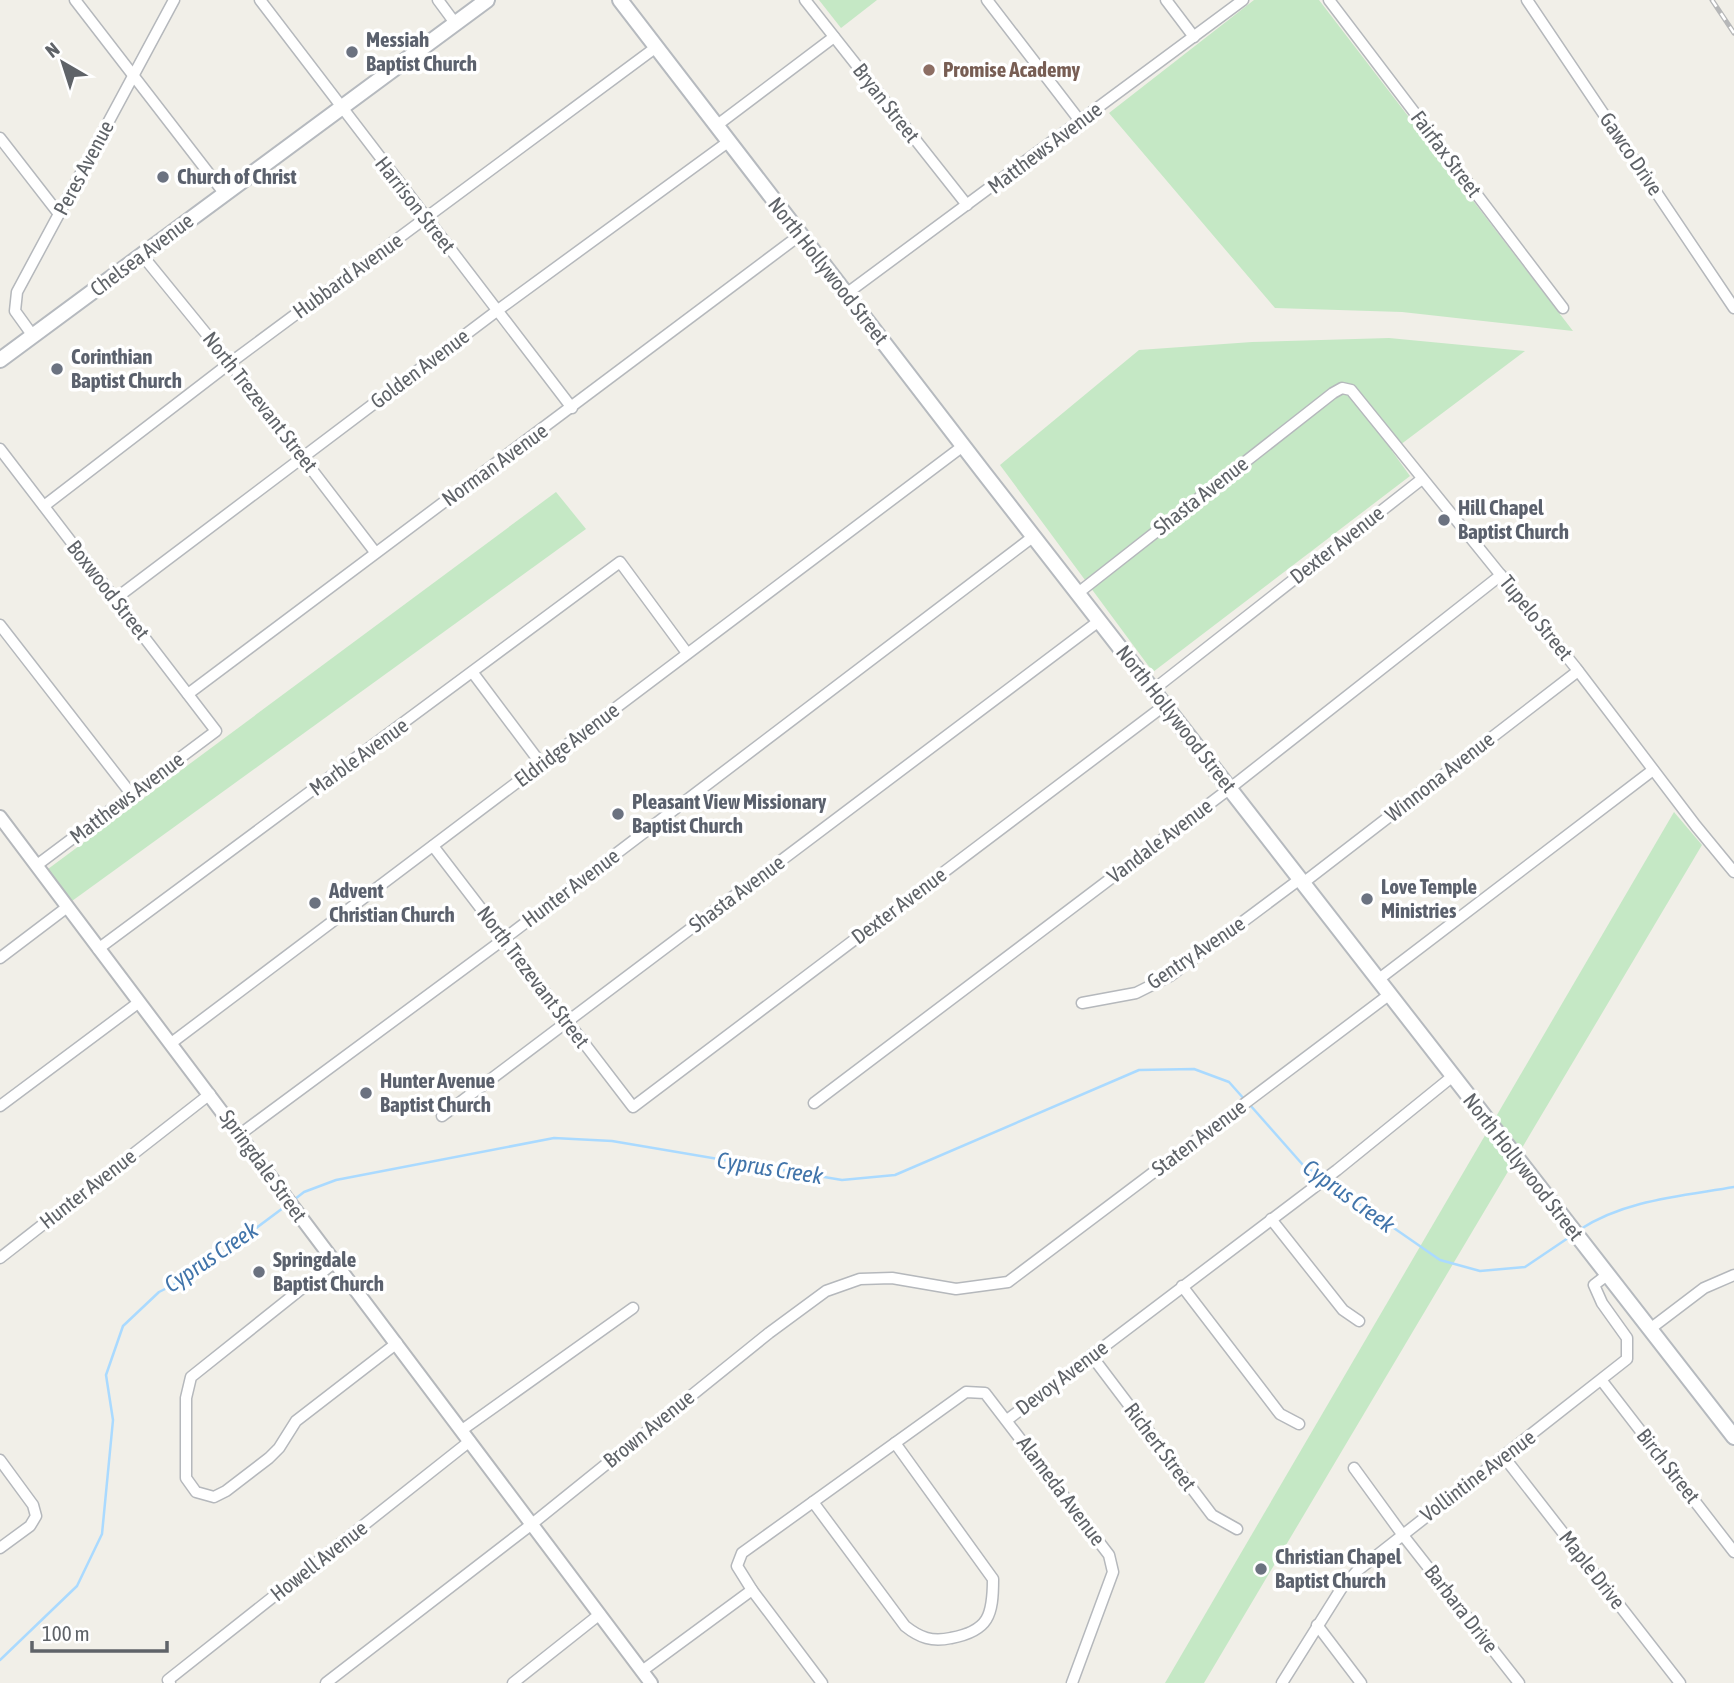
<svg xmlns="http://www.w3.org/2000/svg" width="1734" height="1683" viewBox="0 0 1734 1683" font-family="'Asap Condensed',sans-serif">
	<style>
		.green { fill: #c5e8c5 }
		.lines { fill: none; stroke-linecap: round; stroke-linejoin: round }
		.stream { stroke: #aadaff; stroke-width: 2.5 }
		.minor-casing { stroke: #b5b8bc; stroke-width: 13 }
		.tertiary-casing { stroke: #b5b8bc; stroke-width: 16 }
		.secondary-casing { stroke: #b6babf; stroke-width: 18 }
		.minor { stroke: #fff; stroke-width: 10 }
		.tertiary { stroke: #fff; stroke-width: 12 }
		.secondary { stroke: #fff; stroke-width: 14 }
		.rail-casing { stroke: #b6b7b8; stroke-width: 5 }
		.rail { stroke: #fff; stroke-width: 2.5; stroke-dasharray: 8; stroke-linecap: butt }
		.worship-dot { fill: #6b7280; stroke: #fff; stroke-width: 2.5 }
		.education-dot { fill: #8d6e63; stroke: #fff; stroke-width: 2.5 }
		.labels { text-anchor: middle; stroke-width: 7; stroke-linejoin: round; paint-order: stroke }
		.worship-label { font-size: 21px; font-weight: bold; fill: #5b616d; stroke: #fff; text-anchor: start }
		.education-label { font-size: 21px; font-weight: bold; fill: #785e54; stroke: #fff; text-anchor: start }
		.street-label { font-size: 21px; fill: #5f6368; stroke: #fff }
		.water-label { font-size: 23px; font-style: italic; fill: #4174aa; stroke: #fff }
	</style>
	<rect width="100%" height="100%" fill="#f1efe8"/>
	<g class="green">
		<path d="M 819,0 L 877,0 L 841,28 Z"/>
		<path d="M 1254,0 L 1319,0 L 1573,331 L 1402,312 L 1275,308 L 1109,113 Z"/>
		<path d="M 1389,338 L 1525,351 L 1392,451 L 1410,476 L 1153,672 L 1000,465 L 1139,350 L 1252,342 Z"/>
		<path d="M 556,492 L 586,529 L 72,901 L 48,869 Z"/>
		<path d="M 1674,812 L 1702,845 L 1204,1683 L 1165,1683 Z"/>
	</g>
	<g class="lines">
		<g class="stream">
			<path d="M 1250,1105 L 1303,1165 L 1321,1177"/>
			<path d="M 1326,1181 L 1440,1260 L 1480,1271 L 1525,1267 L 1571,1236"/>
			<path d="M 295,1199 L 304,1192 L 336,1180 L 554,1138 L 612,1141 L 842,1180 L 895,1175 L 1139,1070 L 1194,1069 L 1229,1082 L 1245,1100"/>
			<path d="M 1579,1230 C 1624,1200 1682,1196 1734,1187"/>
			<path d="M 0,1660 L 77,1586 L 102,1534 L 113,1420 L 106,1375 L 123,1326 L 159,1292 L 193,1275 L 287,1205"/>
		</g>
		<defs>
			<g id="minor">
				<path d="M 75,0 L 224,193"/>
				<path d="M 260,0 L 572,408"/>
				<path d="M 438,0 L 455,23"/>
				<path d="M 805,0 L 967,205"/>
				<path d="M 987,0 L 1080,121"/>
				<path d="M 1166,0 L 1194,37"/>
				<path d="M 1329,0 L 1563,308"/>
				<path d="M 1527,0 L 1734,308"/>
				<path d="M 716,126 L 834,37"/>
				<path d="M 0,138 L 59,214"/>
				<path d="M 142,255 L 230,363 L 375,552"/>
				<path d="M 846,294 L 1243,0"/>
				<path d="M 33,336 L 15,311 L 17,292 L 174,0"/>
				<path d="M 0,449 L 216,731 L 37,865"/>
				<path d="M 44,506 L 230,363 L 655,48"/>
				<path d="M 1078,593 L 1333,393 L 1342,388 L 1351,390 L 1576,668 L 1696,826 L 1734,872"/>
				<path d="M 115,599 L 498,310 L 728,142"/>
				<path d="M 0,625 L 132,795"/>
				<path d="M 473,673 L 542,765"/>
				<path d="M 1153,690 L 1422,479"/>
				<path d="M 188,694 L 800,235"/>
				<path d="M 433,846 L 633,1107 L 1165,705"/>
				<path d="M 1303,883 L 1578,671"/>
				<path d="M 98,949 L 620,562 L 687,653"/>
				<path d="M 0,958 L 66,908"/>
				<path d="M 1379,979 L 1653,770"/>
				<path d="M 1082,1003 L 1136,993 L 1170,976 L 1300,879"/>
				<path d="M 170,1044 L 963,446"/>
				<path d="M 814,1103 L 1229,789 L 1501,575"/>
				<path d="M 0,1106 L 138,1003"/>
				<path d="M 442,1116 L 1099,621"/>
				<path d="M 239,1135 L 504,939 L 1034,536"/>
				<path d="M 1271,1219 L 1343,1310 L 1359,1321"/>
				<path d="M 0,1258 L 210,1094"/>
				<path d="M 335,1262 L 191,1377 L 186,1398 L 186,1478 L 196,1492 L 214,1497 L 226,1491 L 269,1458 L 279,1448 L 296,1421 L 397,1343"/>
				<path d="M 1182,1286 L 1280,1414 L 1299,1424"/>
				<path d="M 1650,1329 L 1704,1288 L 1734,1275"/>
				<path d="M 1091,1355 L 1212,1515 L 1237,1529"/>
				<path d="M 1602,1381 L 1734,1552"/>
				<path d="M 1007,1420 L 1337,1170 L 1453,1076"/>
				<path d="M 462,1430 L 633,1308"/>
				<path d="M 1504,1457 L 1680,1683"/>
				<path d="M 0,1460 L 33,1505 L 36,1516 L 30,1526 L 0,1548"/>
				<path d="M 1354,1468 L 1402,1534 L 1519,1683"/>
				<path d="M 813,1502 L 905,1626 C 920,1638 932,1642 951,1638 C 989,1631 993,1615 993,1579 L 895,1443"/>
				<path d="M 1317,1625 L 1361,1683"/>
				<path d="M 642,1671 L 752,1590"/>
				<path d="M 170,1683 L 168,1680 L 470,1441"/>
				<path d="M 326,1683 L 532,1524 L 769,1333 L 826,1291 L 860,1279 L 892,1278 L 956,1289 L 1008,1282 L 1390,994"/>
				<path d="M 513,1683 L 600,1614"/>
				<path d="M 822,1683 L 752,1590 L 737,1566 L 742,1553 L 966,1392 L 985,1393 L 1109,1555 L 1113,1572 L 1072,1683"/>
				<path d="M 1282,1683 L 1341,1589 L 1357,1571 L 1627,1359 L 1627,1338 L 1602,1303 L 1594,1285 L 1607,1275"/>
			</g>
			<path id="tertiary" d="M 0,817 L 651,1683"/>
			<g id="secondary">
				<path d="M 620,0 L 984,473 L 1734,1437"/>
				<path d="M 0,360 L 487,0"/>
			</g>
		</defs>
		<use href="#minor" class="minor-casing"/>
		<use href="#tertiary" class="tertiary-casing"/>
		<use href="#secondary" class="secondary-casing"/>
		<use href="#minor" class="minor"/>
		<use href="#tertiary" class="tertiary"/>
		<use href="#secondary" class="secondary"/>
		<defs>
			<path id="rail" d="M 1712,0 L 1734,33"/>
		</defs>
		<use href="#rail" class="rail-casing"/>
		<use href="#rail" class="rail"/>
	</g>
	<g class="worship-dot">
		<circle cx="352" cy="52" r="7"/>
		<circle cx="163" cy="177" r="7"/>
		<circle cx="57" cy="369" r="7"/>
		<circle cx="1444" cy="520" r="7"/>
		<circle cx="618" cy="814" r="7"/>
		<circle cx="1367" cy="899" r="7"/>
		<circle cx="315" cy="903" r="7"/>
		<circle cx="366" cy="1093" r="7"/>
		<circle cx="259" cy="1272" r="7"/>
		<circle cx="1261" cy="1569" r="7"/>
	</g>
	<circle class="education-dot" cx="929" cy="70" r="7"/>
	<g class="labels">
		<g class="worship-label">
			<text x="366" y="47">Messiah<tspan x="366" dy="24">Baptist Church</tspan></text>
			<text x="177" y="184">Church of Christ</text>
			<text x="71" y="364">Corinthian<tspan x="71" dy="24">Baptist Church</tspan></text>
			<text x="1458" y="515">Hill Chapel<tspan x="1458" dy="24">Baptist Church</tspan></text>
			<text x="632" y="809">Pleasant View Missionary<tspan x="632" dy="24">Baptist Church</tspan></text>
			<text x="1381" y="894">Love Temple<tspan x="1381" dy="24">Ministries</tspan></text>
			<text x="329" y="898">Advent<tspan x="329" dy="24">Christian Church</tspan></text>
			<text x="380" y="1088">Hunter Avenue<tspan x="380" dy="24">Baptist Church</tspan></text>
			<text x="273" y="1267">Springdale<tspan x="273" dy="24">Baptist Church</tspan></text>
			<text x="1275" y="1564">Christian Chapel<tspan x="1275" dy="24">Baptist Church</tspan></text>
		</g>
		<g class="education-label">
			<text x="943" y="77">Promise Academy</text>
		</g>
		<g class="street-label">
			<text transform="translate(886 103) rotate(52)" y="7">Bryan Street</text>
			<text transform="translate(1045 148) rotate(-37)" y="7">Matthews Avenue</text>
			<text transform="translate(1446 154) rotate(53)" y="7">Fairfax Street</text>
			<text transform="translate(1631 154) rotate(56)" y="7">Gawco Drive</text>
			<text transform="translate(84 168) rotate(-62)" y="7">Peres Avenue</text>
			<text transform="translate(415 205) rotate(52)" y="7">Harrison Street</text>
			<text transform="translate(142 255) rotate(-37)" y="7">Chelsea Avenue</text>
			<text transform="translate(828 271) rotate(52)" y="7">North Hollywood Street</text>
			<text transform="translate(348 276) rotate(-36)" y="7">Hubbard Avenue</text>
			<text transform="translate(420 369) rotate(-37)" y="7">Golden Avenue</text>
			<text transform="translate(260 402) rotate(52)" y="7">North Trezevant Street</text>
			<text transform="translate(495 465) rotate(-36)" y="7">Norman Avenue</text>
			<text transform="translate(1201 496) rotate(-38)" y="7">Shasta Avenue</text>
			<text transform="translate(1337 545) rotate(-38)" y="7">Dexter Avenue</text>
			<text transform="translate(108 590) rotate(52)" y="7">Boxwood Street</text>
			<text transform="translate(1536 618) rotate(51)" y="7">Tupelo Street</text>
			<text transform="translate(1176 719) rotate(52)" y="7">North Hollywood Street</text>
			<text transform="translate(567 745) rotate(-37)" y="7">Eldridge Avenue</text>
			<text transform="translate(359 757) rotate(-36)" y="7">Marble Avenue</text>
			<text transform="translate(1440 777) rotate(-38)" y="7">Winnona Avenue</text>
			<text transform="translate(127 798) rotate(-37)" y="7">Matthews Avenue</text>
			<text transform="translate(1160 841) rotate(-37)" y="7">Vandale Avenue</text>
			<text transform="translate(571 888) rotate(-37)" y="7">Hunter Avenue</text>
			<text transform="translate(737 894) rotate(-37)" y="7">Shasta Avenue</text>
			<text transform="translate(899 906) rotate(-37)" y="7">Dexter Avenue</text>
			<text transform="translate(1196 953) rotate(-34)" y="7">Gentry Avenue</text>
			<text transform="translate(533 977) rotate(53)" y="7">North Trezevant Street</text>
			<text transform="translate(1199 1138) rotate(-37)" y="7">Staten Avenue</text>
			<text transform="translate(263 1166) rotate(54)" y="7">Springdale Street</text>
			<text transform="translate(1523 1167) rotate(52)" y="7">North Hollywood Street</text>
			<text transform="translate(88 1189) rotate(-38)" y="7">Hunter Avenue</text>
			<text transform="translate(1062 1378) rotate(-37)" y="7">Devoy Avenue</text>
			<text transform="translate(649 1429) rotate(-39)" y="7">Brown Avenue</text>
			<text transform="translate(1160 1447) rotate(53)" y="7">Richert Street</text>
			<text transform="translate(1668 1466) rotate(52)" y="7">Birch Street</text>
			<text transform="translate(1478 1476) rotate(-37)" y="7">Vollintine Avenue</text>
			<text transform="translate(1061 1491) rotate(53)" y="7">Alameda Avenue</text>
			<text transform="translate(319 1561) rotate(-38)" y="7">Howell Avenue</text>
			<text transform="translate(1592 1570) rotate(52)" y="7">Maple Drive</text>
			<text transform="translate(1461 1609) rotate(52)" y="7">Barbara Drive</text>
		</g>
		<g class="water-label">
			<text transform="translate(770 1168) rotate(9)" y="8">Cyprus Creek</text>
			<text transform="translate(1349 1196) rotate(36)" y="8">Cyprus Creek</text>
			<text transform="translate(211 1257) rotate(-34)" y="8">Cyprus Creek</text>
		</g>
	</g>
	<g transform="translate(63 63) rotate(321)" stroke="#ffffff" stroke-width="5" paint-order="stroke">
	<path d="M0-5L12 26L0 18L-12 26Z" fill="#5f6368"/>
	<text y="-10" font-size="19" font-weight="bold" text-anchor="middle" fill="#5f6368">N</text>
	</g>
	<path d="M32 1641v10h135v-10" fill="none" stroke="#5f6368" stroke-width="3.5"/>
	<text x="42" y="1641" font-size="21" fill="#5f6368" stroke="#ffffff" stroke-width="5" paint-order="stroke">100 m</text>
</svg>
